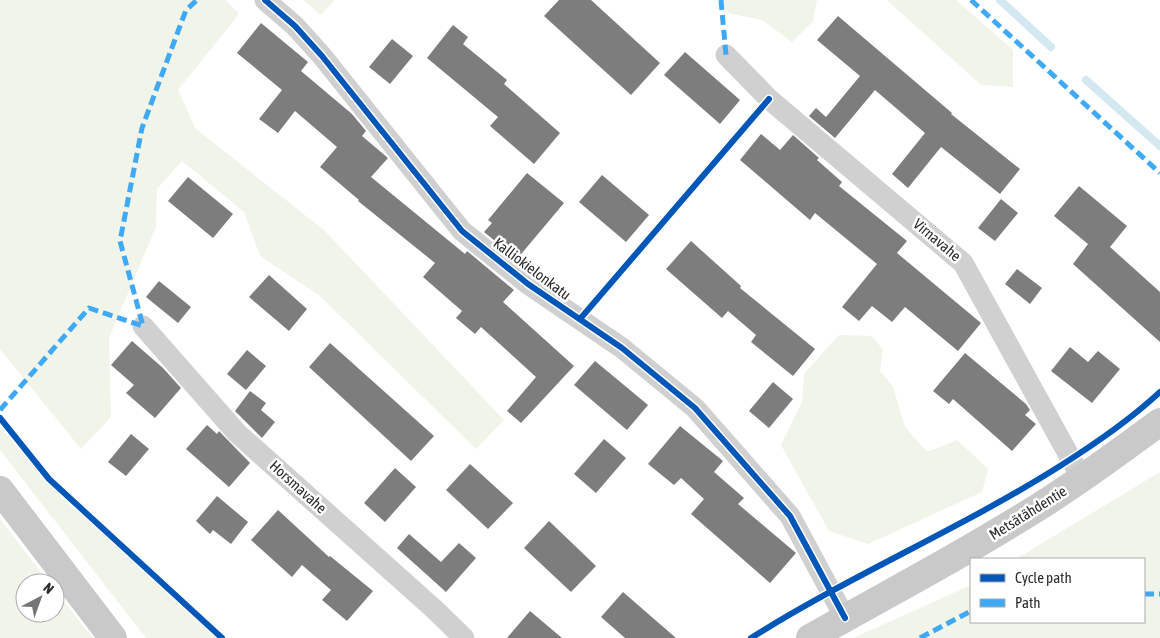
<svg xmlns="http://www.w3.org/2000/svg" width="1160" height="638" viewBox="0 0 1160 638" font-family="'Asap Condensed',sans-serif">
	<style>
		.green { fill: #f0f4e9 }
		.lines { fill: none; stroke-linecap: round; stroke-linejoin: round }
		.stream { stroke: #d4e8f2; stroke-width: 8 }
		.building { fill: #7d7d7d }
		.minor { stroke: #d0d0d0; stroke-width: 21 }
		.secondary { stroke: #c9c9c9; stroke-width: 28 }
		.quiet { stroke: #3fa9f5; stroke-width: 5; stroke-dasharray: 10 5; stroke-linecap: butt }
		.cycleway-casing { stroke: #fff; stroke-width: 9 }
		.cycleway { stroke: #0057b8; stroke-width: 6 }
		.labels { text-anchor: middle; stroke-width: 5; stroke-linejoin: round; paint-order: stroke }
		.street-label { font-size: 15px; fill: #2b2b2b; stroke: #fff }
	</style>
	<rect width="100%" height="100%" fill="#fff"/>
	<g class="green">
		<path d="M 0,0 L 226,0 L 239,14 L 178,90 L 195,128 L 325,231 L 504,420 L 476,449 L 320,296 L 260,256 L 244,212 L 182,161 L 157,189 L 156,227 L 109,338 L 111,417 L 81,449 L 0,349 Z"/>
		<path d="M 303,0 L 335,0 L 321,15 Z"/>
		<path d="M 721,0 L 817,0 L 813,21 L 792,42 L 762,20 L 728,13 Z"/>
		<path d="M 887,0 L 956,0 L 1013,50 L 1013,87 L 981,85 Z"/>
		<path d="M 839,335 L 872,336 L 883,350 L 880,371 L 893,387 L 905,427 L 927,452 L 957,440 L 988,469 L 982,492 L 868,544 L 829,531 L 781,445 L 802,402 L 804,374 Z"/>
		<path d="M 0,427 L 45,480 L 216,638 L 146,638 L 0,450 Z"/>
		<path d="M 1160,472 L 1160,638 L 853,638 L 971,585 L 971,622 L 1144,622 L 1144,559 L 1016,559 Z"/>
		<path d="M 0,519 L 49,583 L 25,583 L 25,613 L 55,613 L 55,590 L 93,638 L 0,638 Z"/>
	</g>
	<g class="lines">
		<g class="stream">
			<path d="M 1000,0 L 1051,47"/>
			<path d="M 1086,80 L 1160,146"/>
		</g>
	</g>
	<g class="building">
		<path d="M 559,0 L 591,0 L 660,63 L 631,95 L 544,16 Z"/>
		<path d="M 838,16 L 952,113 L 951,114 L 1020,169 L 1000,194 L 941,147 L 908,188 L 892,174 L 925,133 L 875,90 L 835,138 L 809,116 L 816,108 L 826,117 L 860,76 L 817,40 Z"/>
		<path d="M 261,23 L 308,62 L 301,71 L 352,114 L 366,131 L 362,136 L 388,158 L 371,177 L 465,254 L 467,251 L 514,290 L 503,302 L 574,366 L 521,423 L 507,411 L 536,377 L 481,327 L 475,334 L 456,318 L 462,311 L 423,277 L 435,263 L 358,201 L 359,200 L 320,167 L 337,147 L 295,111 L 278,133 L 259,119 L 282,90 L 237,53 Z"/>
		<path d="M 453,25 L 468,37 L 463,44 L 507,80 L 504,84 L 560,133 L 534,164 L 490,126 L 498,117 L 427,58 Z"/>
		<path d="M 392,39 L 413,56 L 390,84 L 369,67 Z"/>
		<path d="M 685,52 L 740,100 L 720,124 L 664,75 Z"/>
		<path d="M 761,134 L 780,150 L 793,135 L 819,158 L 817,160 L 842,182 L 839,186 L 907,241 L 897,253 L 981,323 L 958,351 L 905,307 L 892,322 L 872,306 L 859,321 L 842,307 L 877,264 L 815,213 L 810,220 L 740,160 Z"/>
		<path d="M 527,173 L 564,203 L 517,259 L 484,232 L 492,223 L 488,220 Z"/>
		<path d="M 602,175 L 649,215 L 626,242 L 579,202 Z"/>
		<path d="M 188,177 L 233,214 L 213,238 L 168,201 Z"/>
		<path d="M 1079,186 L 1127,226 L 1110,247 L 1160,292 L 1160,342 L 1073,264 L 1088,244 L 1054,216 Z"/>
		<path d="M 1001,199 L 1018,213 L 995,241 L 978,228 Z"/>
		<path d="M 691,241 L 741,286 L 740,288 L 815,349 L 793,376 L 751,342 L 756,335 L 728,311 L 722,318 L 666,269 Z"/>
		<path d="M 1017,269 L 1042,288 L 1030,304 L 1005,284 Z"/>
		<path d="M 269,275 L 307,309 L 289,331 L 249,297 Z"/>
		<path d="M 159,281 L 191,307 L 178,323 L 146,297 Z"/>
		<path d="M 132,341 L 163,368 L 181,388 L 155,418 L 126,393 L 134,385 L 111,365 Z"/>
		<path d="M 330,343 L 434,436 L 411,461 L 309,367 Z"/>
		<path d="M 1070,347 L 1088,362 L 1098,351 L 1120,369 L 1092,403 L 1051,371 Z"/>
		<path d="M 247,350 L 266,366 L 246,390 L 227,374 Z"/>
		<path d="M 965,353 L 1026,404 L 1030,410 L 1025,415 L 1036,424 L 1012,451 L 953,399 L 949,404 L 933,391 Z"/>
		<path d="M 595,361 L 648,405 L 627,430 L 574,385 Z"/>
		<path d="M 773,382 L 793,399 L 769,428 L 749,411 Z"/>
		<path d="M 250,391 L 266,403 L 261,410 L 275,422 L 262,438 L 235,411 Z"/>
		<path d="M 207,425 L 217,434 L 219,431 L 250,463 L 229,487 L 186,449 Z"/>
		<path d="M 680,426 L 723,461 L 714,472 L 744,498 L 738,504 L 796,553 L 770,583 L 691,514 L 704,499 L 681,478 L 674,485 L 648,464 Z"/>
		<path d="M 131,434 L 149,449 L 126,476 L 108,462 Z"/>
		<path d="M 604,439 L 626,458 L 596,493 L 574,474 Z"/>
		<path d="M 470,464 L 513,503 L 488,529 L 446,490 Z"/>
		<path d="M 395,468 L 416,487 L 385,522 L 364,503 Z"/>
		<path d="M 217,496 L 248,522 L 231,544 L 213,530 L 210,534 L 196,521 Z"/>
		<path d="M 278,510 L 329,557 L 330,556 L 373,591 L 347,621 L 322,600 L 331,590 L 302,565 L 292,577 L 251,540 Z"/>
		<path d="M 549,521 L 596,566 L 571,592 L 524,548 Z"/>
		<path d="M 409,534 L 441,562 L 459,543 L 476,558 L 446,592 L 397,548 Z"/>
		<path d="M 623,592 L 676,638 L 625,638 L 601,617 Z"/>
		<path d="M 530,611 L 562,638 L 507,638 Z"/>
	</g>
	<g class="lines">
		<g class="minor">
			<path d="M 265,0 L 295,26 L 322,56 L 462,231 L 528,284 L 622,348 L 695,408 L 790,516 L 845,618"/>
			<path d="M 726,55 L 769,99 L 963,263 L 1082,479"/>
			<path d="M 143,326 L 237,433 L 433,608 L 464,638"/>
		</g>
		<g class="secondary">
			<path d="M 0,490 L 113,638"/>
			<path d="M 810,638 C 876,600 944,565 1009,525 C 1062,494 1111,458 1160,422"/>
		</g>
		<g class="quiet">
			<path d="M 721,0 L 726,55"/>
			<path d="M 971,0 L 1160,173"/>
			<path d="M 0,410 L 89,308 L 143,326 L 120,241 L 142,128 L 186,10 L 197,0"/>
			<path d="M 1144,594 L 1160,594"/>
			<path d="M 920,638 L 971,611"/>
		</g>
		<defs>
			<g id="cycleway">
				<path d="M 265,0 L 295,26 L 322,56 L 462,231 L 528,284 L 622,348 L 695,408 L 790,516 L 845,618"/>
				<path d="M 580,319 L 769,99"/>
				<path d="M 0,418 L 49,479 L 222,638"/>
				<path d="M 751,638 C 851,575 960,529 1060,466 C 1095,444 1129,421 1160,392"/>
			</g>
		</defs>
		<use href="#cycleway" class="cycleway-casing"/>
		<use href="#cycleway" class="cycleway"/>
	</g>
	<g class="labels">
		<g class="street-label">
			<text transform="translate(937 240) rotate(40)" y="5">Virnavahe</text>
			<text transform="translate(532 269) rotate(37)" y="5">Kalliokielonkatu</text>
			<text transform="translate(298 487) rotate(42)" y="5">Horsmavahe</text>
			<text transform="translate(1028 513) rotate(-32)" y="5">Metsätähdentie</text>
		</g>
	</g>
	<rect x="970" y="558" width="175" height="65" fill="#ffffff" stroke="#aaaaaa"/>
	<rect x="980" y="574" width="25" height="8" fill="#0057b8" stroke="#aaaaaa"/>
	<text x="1015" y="583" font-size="15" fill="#2b2b2b">Cycle path</text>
	<rect x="980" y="599" width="25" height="8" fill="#3fa9f5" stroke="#aaaaaa"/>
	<text x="1015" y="608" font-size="15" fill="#2b2b2b">Path</text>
	<g transform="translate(40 598) rotate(41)"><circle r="24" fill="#ffffff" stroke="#aaaaaa"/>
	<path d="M0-4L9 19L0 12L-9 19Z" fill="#757575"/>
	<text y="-8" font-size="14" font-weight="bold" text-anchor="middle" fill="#2b2b2b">N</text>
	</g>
</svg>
